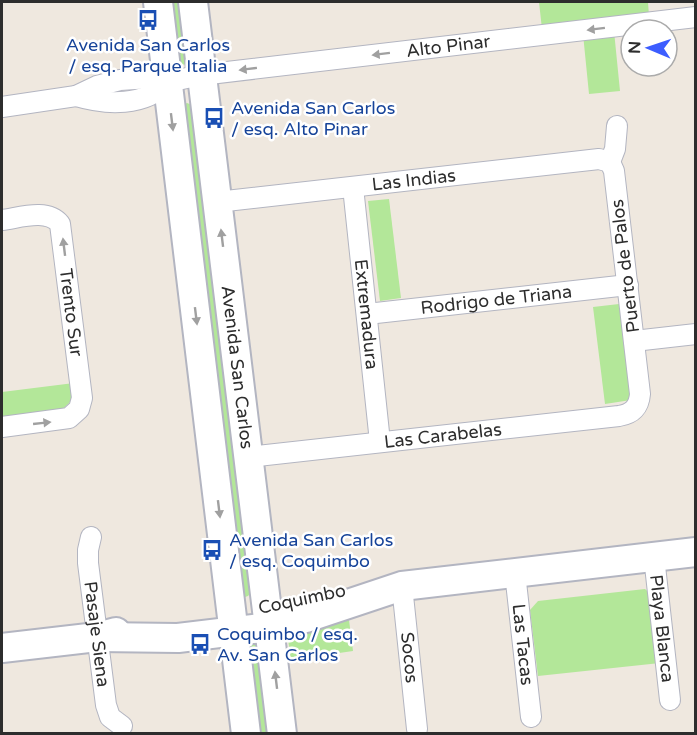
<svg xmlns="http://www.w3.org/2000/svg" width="697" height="735" viewBox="0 0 697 735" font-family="'Varela Round',sans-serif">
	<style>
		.green { fill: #b3e799 }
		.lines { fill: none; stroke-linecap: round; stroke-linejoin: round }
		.street-casing { stroke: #b3b5c1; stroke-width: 22 }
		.secondary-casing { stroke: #b3b5c1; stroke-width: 32 }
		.street { stroke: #fff; stroke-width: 20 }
		.secondary { stroke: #fff; stroke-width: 28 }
		.oneway { fill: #a0a0a0 }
		.labels { text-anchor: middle; stroke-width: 5; stroke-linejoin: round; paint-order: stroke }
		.transit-label { font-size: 18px; fill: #164399; stroke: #fff; text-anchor: start }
		.street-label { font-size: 18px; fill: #2d2d2d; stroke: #fff }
	</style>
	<rect width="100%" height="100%" fill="#efe8df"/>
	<g class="green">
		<path d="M 169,2 L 186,2 L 190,65 L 179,64 Z"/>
		<path d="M 539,2 L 648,2 L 649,16 L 613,21 L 620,91 L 589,94 L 582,24 L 542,29 Z"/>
		<path d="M 187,103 L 192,105 L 251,593 L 248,596 L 242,598 L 180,106 Z"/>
		<path d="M 389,199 L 401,298 L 380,301 L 368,201 Z"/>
		<path d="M 619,304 L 631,400 L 605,404 L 593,307 Z"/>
		<path d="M 74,383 C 74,395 73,402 62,409 L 2,417 L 2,392 Z"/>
		<path d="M 645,589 L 653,596 L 660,663 L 538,676 L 530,610 L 538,601 Z"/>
		<path d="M 349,620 L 353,651 L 291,660 L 288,639 Z"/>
		<path d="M 257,639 L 276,733 L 258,733 L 248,649 L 250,642 Z"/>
	</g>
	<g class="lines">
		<defs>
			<g id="street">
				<path d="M 76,96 C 106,105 145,107 168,82"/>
				<path id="s1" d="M 2,107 L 76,96 L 97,86 L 120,80 L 150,78 L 168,82 L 201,75 L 696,17"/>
				<path d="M 610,162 L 615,149 L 617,126"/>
				<path id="s2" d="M 353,187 L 380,442"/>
				<path id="s3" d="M 217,202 L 599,159 L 610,162"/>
				<path id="s4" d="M 2,220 C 19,218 47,208 60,224 L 82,398 L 79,409 L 69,418 L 2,427"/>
				<path id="s5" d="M 367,314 L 628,285"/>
				<path d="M 634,341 L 696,334"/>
				<path id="s6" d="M 248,457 L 619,416 C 632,414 639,407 640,394 L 614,171 L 610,162"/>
				<path id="s7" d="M 91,537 L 88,550 L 88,563 L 106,705 L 110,717 L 122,726"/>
				<path id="s8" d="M 654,557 L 670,700"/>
				<path id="s9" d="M 515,573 L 531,717"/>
				<path id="s10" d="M 402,586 L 417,729"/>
			</g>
			<g id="secondary">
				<path d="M 158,2 L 246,734"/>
				<path id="s11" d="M 193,2 L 282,734"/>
				<path d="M 97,637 L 178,638 L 269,627 L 306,618 L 402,586 L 696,552"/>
				<path d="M 2,648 L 97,637 L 116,632"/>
			</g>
		</defs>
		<use href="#street" class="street-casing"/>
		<use href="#secondary" class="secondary-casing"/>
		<use href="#street" class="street"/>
		<use href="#secondary" class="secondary"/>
	</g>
	<defs><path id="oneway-solid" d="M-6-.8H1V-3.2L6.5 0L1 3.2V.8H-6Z" transform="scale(1.5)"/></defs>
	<g class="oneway">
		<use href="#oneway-solid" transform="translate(596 29) rotate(173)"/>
		<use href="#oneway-solid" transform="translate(381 54) rotate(173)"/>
		<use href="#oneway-solid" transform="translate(248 69) rotate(173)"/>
		<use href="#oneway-solid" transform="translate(172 122) rotate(83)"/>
		<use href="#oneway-solid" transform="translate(222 238) rotate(-97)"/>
		<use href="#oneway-solid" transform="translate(64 247) rotate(-97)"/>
		<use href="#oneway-solid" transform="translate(196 316) rotate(83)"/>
		<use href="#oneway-solid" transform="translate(42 423) rotate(-6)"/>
		<use href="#oneway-solid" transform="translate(219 509) rotate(83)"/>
		<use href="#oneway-solid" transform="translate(276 680) rotate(-97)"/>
	</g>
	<defs>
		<symbol id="bus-bare" viewBox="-9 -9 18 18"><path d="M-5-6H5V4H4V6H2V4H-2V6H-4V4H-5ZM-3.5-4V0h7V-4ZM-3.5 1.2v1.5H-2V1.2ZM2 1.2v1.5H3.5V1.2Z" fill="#1a4fb4" stroke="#fff" stroke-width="2.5" paint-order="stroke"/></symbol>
	</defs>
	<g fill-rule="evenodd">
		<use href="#bus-bare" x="133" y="5" width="30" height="30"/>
		<use href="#bus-bare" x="199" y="103" width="30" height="30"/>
		<use href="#bus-bare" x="197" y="535" width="30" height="30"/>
		<use href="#bus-bare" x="185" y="629" width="30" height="30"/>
	</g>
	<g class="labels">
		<g class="transit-label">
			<text x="148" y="51" text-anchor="middle">Avenida San Carlos<tspan x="148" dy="21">/ esq. Parque Italia</tspan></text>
			<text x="231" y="114">Avenida San Carlos<tspan x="231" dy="21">/ esq. Alto Pinar</tspan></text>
			<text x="229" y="546">Avenida San Carlos<tspan x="229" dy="21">/ esq. Coquimbo</tspan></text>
			<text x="217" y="640">Coquimbo / esq.<tspan x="217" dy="21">Av. San Carlos</tspan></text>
		</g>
		<g class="street-label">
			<text dy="6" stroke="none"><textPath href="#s1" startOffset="453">Alto Pinar</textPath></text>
			<text dy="6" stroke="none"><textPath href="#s3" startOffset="198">Las Indias</textPath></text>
			<text transform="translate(625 266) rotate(-97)" y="6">Puerto de Palos</text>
			<text dy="6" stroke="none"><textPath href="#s5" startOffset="130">Rodrigo de Triana</textPath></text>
			<text dy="6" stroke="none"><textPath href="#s4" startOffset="150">Trento Sur</textPath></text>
			<text dy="6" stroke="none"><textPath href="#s2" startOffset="128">Extremadura</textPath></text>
			<text dy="6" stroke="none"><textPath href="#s11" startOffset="368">Avenida San Carlos</textPath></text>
			<text dy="6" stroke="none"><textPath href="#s6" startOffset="196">Las Carabelas</textPath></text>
			<text transform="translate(302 599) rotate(-12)" y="6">Coquimbo</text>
			<text dy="6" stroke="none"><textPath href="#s8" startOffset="72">Playa Blanca</textPath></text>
			<text dy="6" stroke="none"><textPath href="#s7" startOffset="98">Pasaje Siena</textPath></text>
			<text dy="6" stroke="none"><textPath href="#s9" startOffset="72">Las Tacas</textPath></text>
			<text dy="6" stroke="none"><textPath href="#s10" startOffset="72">Socos</textPath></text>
		</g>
	</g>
	<rect width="697" height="735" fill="none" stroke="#2d2d2d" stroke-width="6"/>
	<g transform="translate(649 48) rotate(272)"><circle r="28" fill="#ffffff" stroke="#ababab" stroke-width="1.5"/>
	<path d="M0-4.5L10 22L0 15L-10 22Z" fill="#3c5dff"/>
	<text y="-9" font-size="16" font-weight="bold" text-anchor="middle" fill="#2d2d2d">N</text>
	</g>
</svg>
